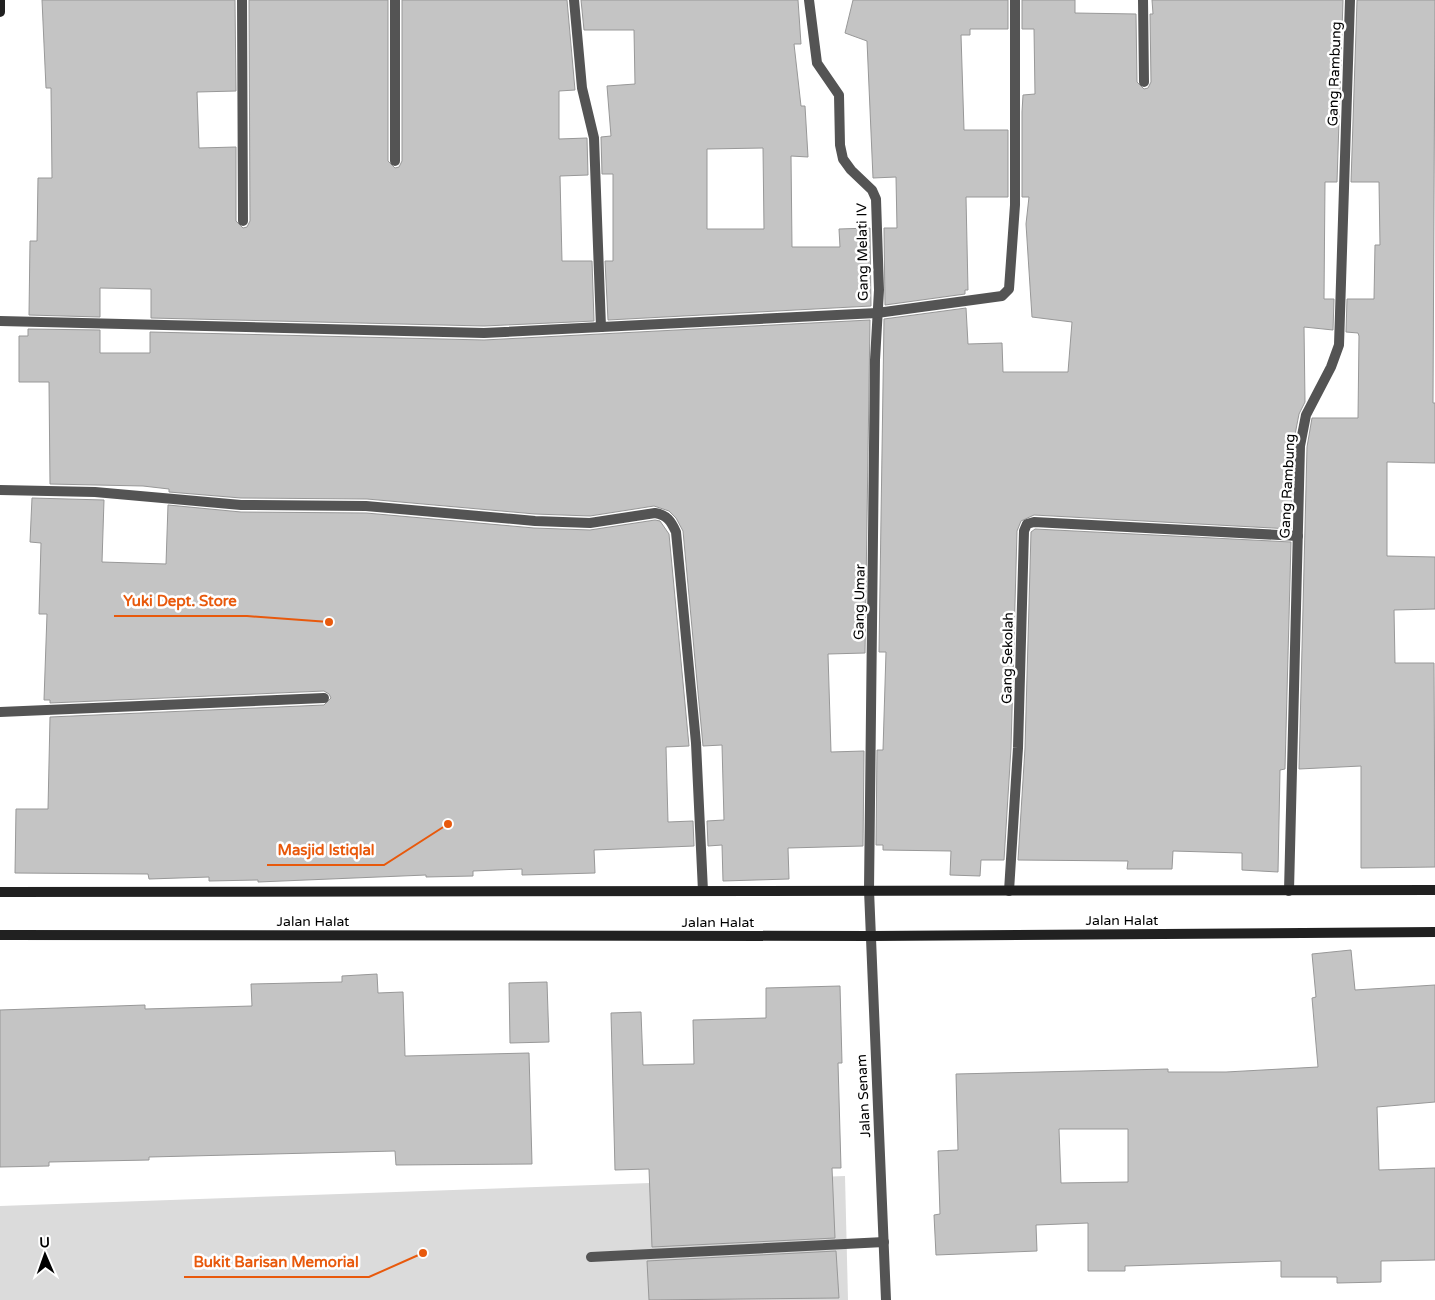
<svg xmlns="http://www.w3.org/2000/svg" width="1435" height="1300" viewBox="0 0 1435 1300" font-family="'Varela Round',sans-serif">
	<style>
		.green { fill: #dbdbdb }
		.building { fill: #c4c4c4; stroke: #989898; fill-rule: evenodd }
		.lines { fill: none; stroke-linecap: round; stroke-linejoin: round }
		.lane { stroke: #545454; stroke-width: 10 }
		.street { stroke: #545454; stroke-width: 10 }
		.secondary { stroke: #212121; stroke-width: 10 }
		.labels { text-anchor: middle; stroke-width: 5; stroke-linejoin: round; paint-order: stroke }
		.street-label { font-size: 14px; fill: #000; stroke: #fff }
		.leader { fill: none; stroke: #e8590c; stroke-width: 2 }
		.callout-dot { fill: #e8590c; stroke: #fff; stroke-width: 2 }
		.callout-label { font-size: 15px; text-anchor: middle; font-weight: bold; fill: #e8590c; stroke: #fff; stroke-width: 5; stroke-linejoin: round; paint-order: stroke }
	</style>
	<rect width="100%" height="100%" fill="#fff"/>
	<path class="green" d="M 845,1176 L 848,1300 L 0,1300 L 0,1206 Z"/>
	<g class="building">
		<path d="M 42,0 L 235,0 L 236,91 L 197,92 L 199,148 L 236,147 L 236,221 L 243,228 L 247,227 L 250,221 L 249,0 L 388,0 L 388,161 L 395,168 L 399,167 L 402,161 L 402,0 L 567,0 L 575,90 L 559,91 L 559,139 L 587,138 L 588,175 L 560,176 L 562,261 L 592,261 L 594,321 L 484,326 L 151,318 L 151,289 L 100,288 L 100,317 L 29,315 L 30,241 L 37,241 L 38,178 L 52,178 L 51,88 L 46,88 Z"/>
		<path d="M 581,0 L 798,0 L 801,44 L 794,44 L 801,106 L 805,106 L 808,157 L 791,156 L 792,247 L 840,247 L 839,229 L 870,228 L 871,306 L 608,320 L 605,261 L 613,261 L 613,174 L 602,174 L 601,137 L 611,136 L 607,86 L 635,84 L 634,30 L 584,30 ZM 763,148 L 764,229 L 707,229 L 707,149 Z"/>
		<path d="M 853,0 L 1008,0 L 1008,29 L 970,29 L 970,35 L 961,35 L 964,130 L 1008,130 L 1008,197 L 966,197 L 968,290 L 965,290 L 965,294 L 885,305 L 884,228 L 897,228 L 896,177 L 873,178 L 867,41 L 845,33 Z"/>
		<path d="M 1022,0 L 1075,0 L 1075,13 L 1136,14 L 1137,82 L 1144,89 L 1148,88 L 1151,82 L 1150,14 L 1153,14 L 1152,0 L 1343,0 L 1337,182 L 1325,182 L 1324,299 L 1334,299 L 1333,330 L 1304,327 L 1305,402 L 1299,414 L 1293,445 L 1291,529 L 1034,515 L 1021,521 L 1017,531 L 1011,748 L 1004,860 L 981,860 L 980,876 L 950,875 L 951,851 L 883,850 L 883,845 L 876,845 L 877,750 L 883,750 L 886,652 L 879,652 L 884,319 L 966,308 L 968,344 L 1002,343 L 1003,372 L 1068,372 L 1072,322 L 1032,317 L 1026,224 L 1029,197 L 1022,197 L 1022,112 L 1023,95 L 1035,94 L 1034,29 L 1022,29 Z"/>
		<path d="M 1357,0 L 1435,0 L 1433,403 L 1435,403 L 1435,463 L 1387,462 L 1387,556 L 1435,557 L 1435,609 L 1394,610 L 1395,663 L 1434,663 L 1435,867 L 1361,868 L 1361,766 L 1299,769 L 1307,447 L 1312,418 L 1358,418 L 1359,336 L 1358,333 L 1346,332 L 1347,299 L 1374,299 L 1375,245 L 1380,245 L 1379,182 L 1351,182 Z"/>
		<path d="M 870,320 L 865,653 L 828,654 L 831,752 L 864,751 L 863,846 L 788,848 L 789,879 L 723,881 L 722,845 L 708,846 L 707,821 L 724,820 L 722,745 L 703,746 L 683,531 L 676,518 L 669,511 L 654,506 L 590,516 L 535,514 L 367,499 L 241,498 L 169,492 L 169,489 L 143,486 L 50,484 L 49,382 L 19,382 L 19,336 L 28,336 L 28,329 L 100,330 L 100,353 L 150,353 L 150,332 L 484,340 Z"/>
		<path d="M 32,498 L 104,500 L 102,562 L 166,564 L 168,505 L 241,512 L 366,513 L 534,528 L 590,530 L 655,520 L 660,521 L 669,534 L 689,746 L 666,747 L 668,822 L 693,821 L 694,846 L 594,850 L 595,873 L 522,875 L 522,869 L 473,871 L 473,876 L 426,877 L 426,875 L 258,882 L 258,880 L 209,881 L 209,877 L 149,879 L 148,874 L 15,873 L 16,809 L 48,809 L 50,717 L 324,705 L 331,698 L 329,694 L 324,691 L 50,703 L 50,700 L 44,700 L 47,614 L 39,614 L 41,543 L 30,542 Z"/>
		<path d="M 1035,529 L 1291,542 L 1285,769 L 1280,770 L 1278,872 L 1242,870 L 1242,853 L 1173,851 L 1172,869 L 1127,869 L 1128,861 L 1018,860 L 1025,748 L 1031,532 Z"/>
		<path d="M 1351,950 L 1355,990 L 1435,985 L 1435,1102 L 1377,1107 L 1379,1170 L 1435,1168 L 1435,1260 L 1381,1261 L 1381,1282 L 1337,1283 L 1337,1277 L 1281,1277 L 1281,1261 L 1125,1266 L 1125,1271 L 1088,1271 L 1088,1223 L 1036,1225 L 1037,1251 L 936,1255 L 934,1215 L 940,1214 L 938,1151 L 958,1150 L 956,1074 L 1168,1069 L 1168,1072 L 1226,1072 L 1318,1067 L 1312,998 L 1316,997 L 1312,954 ZM 1059,1129 L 1128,1129 L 1128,1182 L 1061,1183 Z"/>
		<path d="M 377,974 L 378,993 L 403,992 L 405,1056 L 529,1053 L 532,1164 L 396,1165 L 395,1151 L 149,1157 L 149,1160 L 49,1162 L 49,1166 L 0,1167 L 0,1010 L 145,1005 L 145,1009 L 252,1006 L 251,984 L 342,982 L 342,976 Z"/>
		<path d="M 547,982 L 549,1042 L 510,1043 L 509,983 Z"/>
		<path d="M 840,986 L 842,1063 L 838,1063 L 841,1168 L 832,1168 L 835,1238 L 652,1247 L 649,1169 L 615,1170 L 611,1013 L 641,1012 L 643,1065 L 694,1064 L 693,1020 L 766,1018 L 766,988 Z"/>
		<path d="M 836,1251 L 839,1298 L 649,1300 L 647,1261 Z"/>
	</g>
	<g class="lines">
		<g class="lane">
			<path d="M 877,313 L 1002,296 L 1009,289 L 1015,205 L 1015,0"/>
			<path d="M 591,1257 L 884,1242"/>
		</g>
		<g class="street">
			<path d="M 242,0 L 243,221"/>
			<path d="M 574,0 L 582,88 L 594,138 L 601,327"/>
			<path d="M 809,0 L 817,63 L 839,95 L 840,145 L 843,159 L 851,170 L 872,190 L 876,199 L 879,290 L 875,360 L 869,890 L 886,1300"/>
			<path d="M 1143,0 L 1144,82"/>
			<path d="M 395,161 L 395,0"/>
			<path d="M 0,321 L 484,333 L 877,313"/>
			<path d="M 0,490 L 95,492 L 241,505 L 366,506 L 535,521 L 590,523 L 655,513 C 667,515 671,521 676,532 L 696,743 L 703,891"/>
			<path d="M 0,712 L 324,698"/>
			<path d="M 1009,891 L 1018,748 L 1024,531 L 1027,524 L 1034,522 L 1298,536"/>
			<path d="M 1289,891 L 1300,446 L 1306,415 L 1331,367 L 1339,345 L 1350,0"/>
		</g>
		<g class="secondary">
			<path d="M 0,12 L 0,0"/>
			<path d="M 0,892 L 1435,890"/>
			<path d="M 0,935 L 871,936 L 1435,932"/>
		</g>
	</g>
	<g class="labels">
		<g class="street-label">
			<text transform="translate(1334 74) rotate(-88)" y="5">Gang Rambung</text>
			<text transform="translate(862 252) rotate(-91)" y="5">Gang Melati IV</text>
			<text transform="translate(1287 486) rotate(-87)" y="5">Gang Rambung</text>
			<text transform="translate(859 602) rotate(-89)" y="5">Gang Umar</text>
			<text transform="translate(1007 658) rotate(-89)" y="5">Gang Sekolah</text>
			<text x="1122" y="925">Jalan Halat</text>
			<text x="313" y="926">Jalan Halat</text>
			<text x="718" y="927">Jalan Halat</text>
			<text transform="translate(863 1096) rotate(-93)" y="5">Jalan Senam</text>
		</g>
	</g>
	<path class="leader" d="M329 622L247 616H114M448 824L384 865H267M423 1253L369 1277H184"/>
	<g class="callout-dot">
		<circle cx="329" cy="622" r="5"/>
		<circle cx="448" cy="824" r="5"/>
		<circle cx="423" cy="1253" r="5"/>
	</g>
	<g class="callout-label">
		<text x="180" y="606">Yuki Dept. Store</text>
		<text x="326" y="855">Masjid Istiqlal</text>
		<text x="276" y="1267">Bukit Barisan Memorial</text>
	</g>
	<g transform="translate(45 1255) rotate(358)" stroke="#ffffff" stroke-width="4" paint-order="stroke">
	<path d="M0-4L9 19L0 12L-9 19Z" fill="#000000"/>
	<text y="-8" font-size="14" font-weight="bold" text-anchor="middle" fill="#000000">U</text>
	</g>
</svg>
